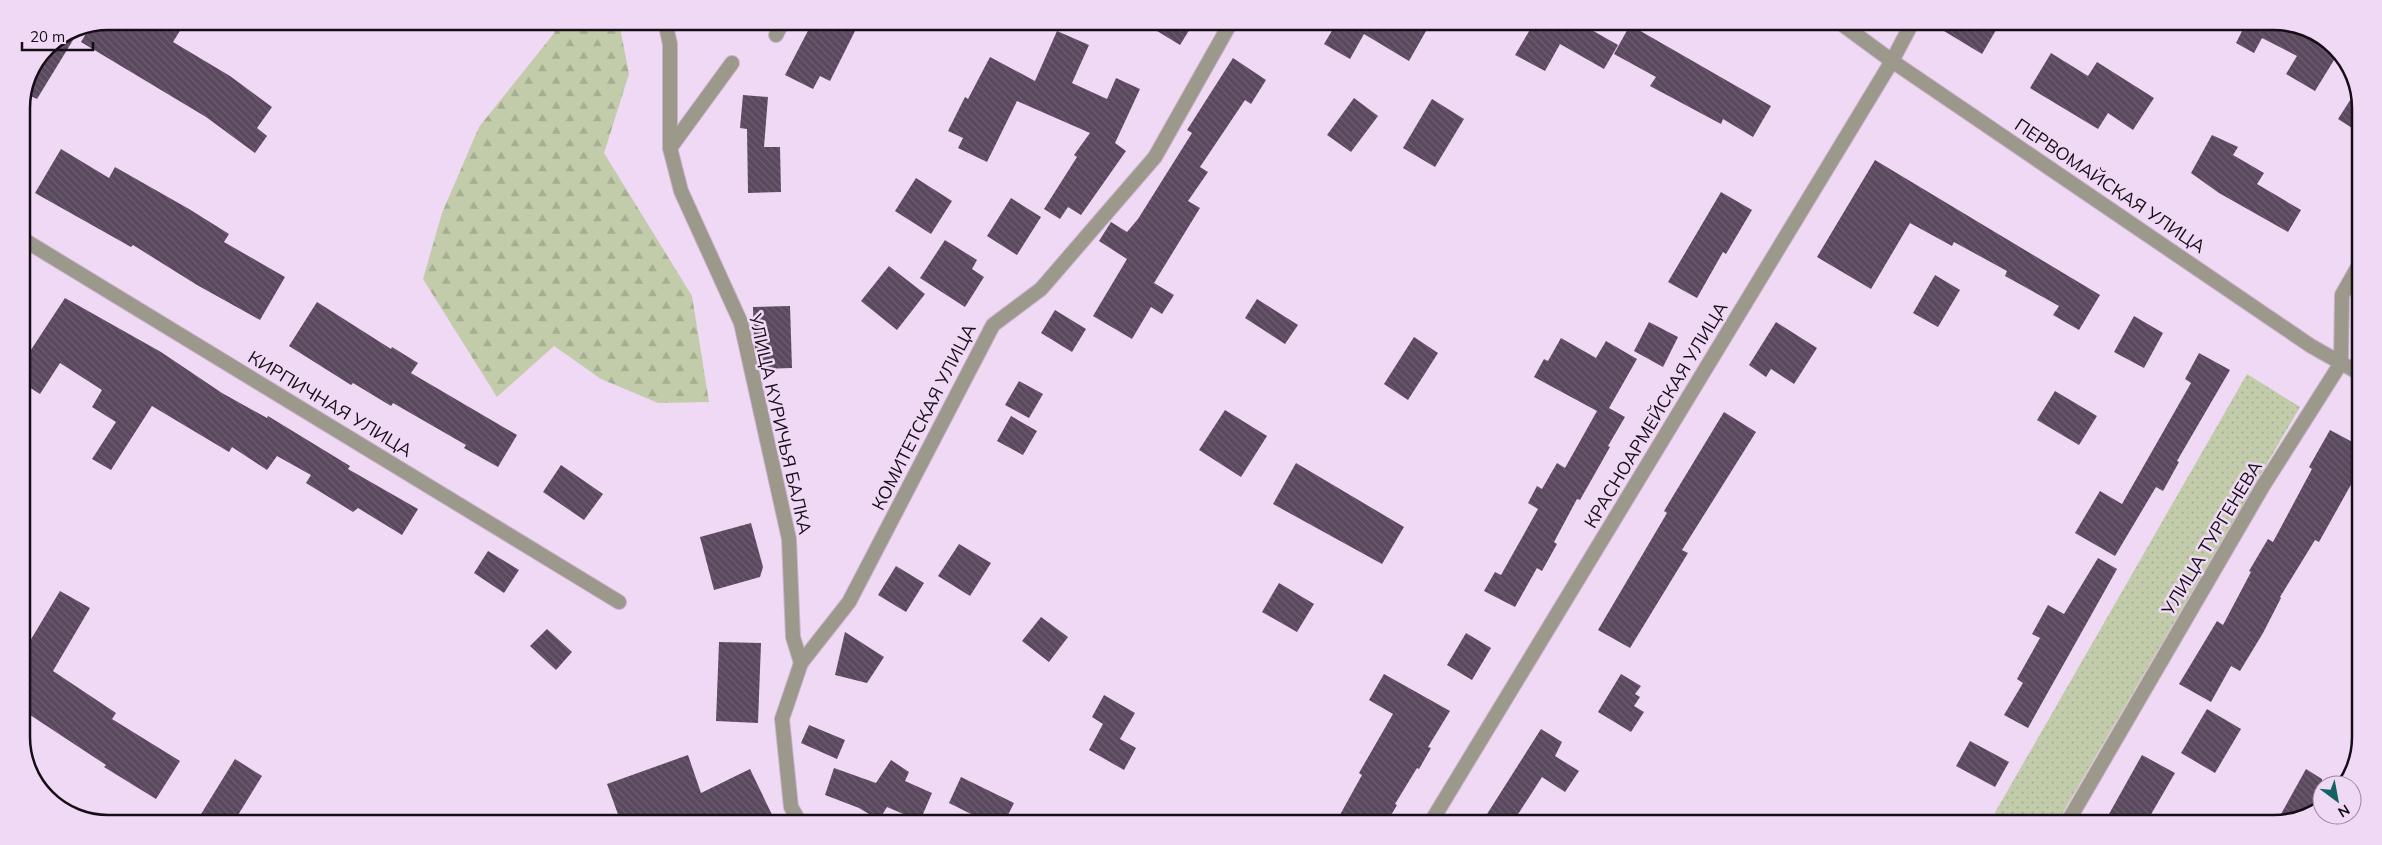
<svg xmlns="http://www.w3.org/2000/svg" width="2382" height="845" viewBox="0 0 2382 845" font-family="Mulish,sans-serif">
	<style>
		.grass { fill: url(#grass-dots) }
		.forest { fill: url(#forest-firs) }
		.building { fill: url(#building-back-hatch) }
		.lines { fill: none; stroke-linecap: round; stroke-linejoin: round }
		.minor-casing { stroke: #c9b4cc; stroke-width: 16 }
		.minor { stroke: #9c988b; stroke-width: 14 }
		.labels { text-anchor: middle; stroke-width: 5; stroke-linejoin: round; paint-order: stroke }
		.street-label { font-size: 18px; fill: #160e17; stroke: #f0d9f4 }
		.rim { fill: none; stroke: #160e17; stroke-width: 2.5 }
	</style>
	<defs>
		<pattern id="grass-dots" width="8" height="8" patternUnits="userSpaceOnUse" patternTransform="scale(1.25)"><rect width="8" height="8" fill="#c2ccab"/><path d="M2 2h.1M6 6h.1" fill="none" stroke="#a6ae92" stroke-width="1.8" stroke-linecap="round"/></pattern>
		<pattern id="forest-firs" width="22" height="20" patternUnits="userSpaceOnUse" patternTransform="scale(1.25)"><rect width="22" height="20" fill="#c2ccab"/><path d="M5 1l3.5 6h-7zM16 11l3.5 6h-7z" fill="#a6ae92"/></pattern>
		<pattern id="building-back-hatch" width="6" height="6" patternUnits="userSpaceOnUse" patternTransform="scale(1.25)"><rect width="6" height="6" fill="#5a485e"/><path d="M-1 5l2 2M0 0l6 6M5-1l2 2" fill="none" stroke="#6d5e70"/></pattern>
	</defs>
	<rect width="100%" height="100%" fill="#f0d9f4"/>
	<path class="grass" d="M 2247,374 L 2300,407 L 2057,823 L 1989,823 Z"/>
	<path class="forest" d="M 548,22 L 619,22 L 629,74 L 604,153 L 692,296 L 709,402 L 658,403 L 601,379 L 554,346 L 497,397 L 423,279 L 442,213 L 479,127 L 555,32 Z"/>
	<g class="building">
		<path d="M 108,21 L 186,21 L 173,42 L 230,76 L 272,107 L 257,128 L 267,136 L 255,153 L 206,117 L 81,42 L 91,25 Z"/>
		<path d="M 812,23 L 859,23 L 830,81 L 820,76 L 813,89 L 785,75 Z"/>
		<path d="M 1144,23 L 1176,23 L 1193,24 L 1180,45 Z"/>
		<path d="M 1336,24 L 1430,24 L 1409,61 L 1364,34 L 1350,59 L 1324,44 Z"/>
		<path d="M 1524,24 L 1581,24 L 1618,45 L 1604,69 L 1560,44 L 1545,71 L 1515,55 L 1531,28 Z"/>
		<path d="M 1630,25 L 1771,106 L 1753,137 L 1723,119 L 1721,124 L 1650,86 L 1656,77 L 1614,54 Z"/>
		<path d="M 1934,25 L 1999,25 L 1982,54 Z"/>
		<path d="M 2237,26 L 2301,26 L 2339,52 L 2315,91 L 2286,74 L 2297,56 L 2262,38 L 2254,53 L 2236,43 L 2243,29 Z"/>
		<path d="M 81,27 L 37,99 L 26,94 L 47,47 L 75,28 Z"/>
		<path d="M 1057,31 L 1089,45 L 1072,83 L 1107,99 L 1116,78 L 1140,89 L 1115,143 L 1126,151 L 1081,215 L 1068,207 L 1060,219 L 1044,209 L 1077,157 L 1074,155 L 1090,133 L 1017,101 L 987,162 L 958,148 L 963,138 L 948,131 L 965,97 L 968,99 L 990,57 L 1035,81 Z"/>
		<path d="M 2051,53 L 2088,76 L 2097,62 L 2154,98 L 2133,130 L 2108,113 L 2098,129 L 2030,88 Z"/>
		<path d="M 1233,58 L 1266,80 L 1251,104 L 1245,100 L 1200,167 L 1208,172 L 1188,201 L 1200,208 L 1154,283 L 1174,295 L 1162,314 L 1151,307 L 1132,339 L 1093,316 L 1127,259 L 1099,241 L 1111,222 L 1127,232 L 1138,219 L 1192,133 L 1187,130 Z"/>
		<path d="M 2356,91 L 2361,103 L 2360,133 L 2338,119 Z"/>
		<path d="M 743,95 L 768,97 L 764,147 L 780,147 L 781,192 L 748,193 L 747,129 L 740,128 Z"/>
		<path d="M 1354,98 L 1378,116 L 1351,152 L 1327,135 Z"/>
		<path d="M 1432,99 L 1464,119 L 1435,167 L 1403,148 Z"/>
		<path d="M 2212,135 L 2238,147 L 2233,155 L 2264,173 L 2257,184 L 2301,210 L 2288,232 L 2219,193 L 2191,173 Z"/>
		<path d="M 61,149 L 109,178 L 115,167 L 189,209 L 229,234 L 224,242 L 285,277 L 260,320 L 197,285 L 133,245 L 131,247 L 35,193 Z"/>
		<path d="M 1875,160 L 2100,295 L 2079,330 L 2053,315 L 2059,306 L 2005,276 L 2007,271 L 1954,242 L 1952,246 L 1910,223 L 1871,289 L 1817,257 Z"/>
		<path d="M 916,178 L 952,201 L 931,234 L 895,211 Z"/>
		<path d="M 1721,192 L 1752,210 L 1726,254 L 1723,252 L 1697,298 L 1668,282 Z"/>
		<path d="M 1011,198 L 1041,217 L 1017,255 L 987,236 Z"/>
		<path d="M 945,240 L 977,260 L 972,269 L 984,277 L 965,307 L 920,278 Z"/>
		<path d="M 889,266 L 925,294 L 897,330 L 861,301 Z"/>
		<path d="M 1935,275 L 1960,290 L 1938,327 L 1913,313 Z"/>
		<path d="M 65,298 L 161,352 L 222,393 L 267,418 L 268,416 L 350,466 L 348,469 L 418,509 L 402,535 L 358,508 L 353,512 L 306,483 L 311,475 L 277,456 L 267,470 L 232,447 L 229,452 L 152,406 L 111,470 L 92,459 L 116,422 L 92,407 L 102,390 L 60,363 L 40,394 L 21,382 L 21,365 Z"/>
		<path d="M 1257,299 L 1298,325 L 1285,344 L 1245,318 Z"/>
		<path d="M 317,302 L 391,349 L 392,347 L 418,363 L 411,373 L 517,435 L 498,467 L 464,448 L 466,445 L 393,403 L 391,406 L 353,383 L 351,385 L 289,346 Z"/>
		<path d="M 790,306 L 792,368 L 760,369 L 754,343 L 753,307 Z"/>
		<path d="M 1055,310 L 1086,329 L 1072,352 L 1041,333 Z"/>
		<path d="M 2134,316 L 2163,333 L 2144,368 L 2114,352 Z"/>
		<path d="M 1649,322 L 1678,337 L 1663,367 L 1634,351 Z"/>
		<path d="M 1776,322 L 1817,348 L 1794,384 L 1771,369 L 1766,377 L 1749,365 Z"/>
		<path d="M 1414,337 L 1438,353 L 1408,400 L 1384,384 Z"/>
		<path d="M 1561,338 L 1596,358 L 1606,341 L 1637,359 L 1609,408 L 1625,417 L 1608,446 L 1610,447 L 1580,500 L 1577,499 L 1554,542 L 1557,544 L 1542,571 L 1537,568 L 1515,607 L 1484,591 L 1495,572 L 1501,575 L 1538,509 L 1528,503 L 1537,486 L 1542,489 L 1557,463 L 1565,468 L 1597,411 L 1534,377 L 1544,359 L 1548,361 Z"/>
		<path d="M 2199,353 L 2230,370 L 2177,461 L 2179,462 L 2163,491 L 2156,487 L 2115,556 L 2075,533 L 2100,491 L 2122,504 L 2191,383 L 2185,379 Z"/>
		<path d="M 1019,381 L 1043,394 L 1029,418 L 1005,405 Z"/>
		<path d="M 2055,391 L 2097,416 L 2079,445 L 2037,420 Z"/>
		<path d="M 1225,410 L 1267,436 L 1241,477 L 1199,450 Z"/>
		<path d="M 1724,412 L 1756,432 L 1682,550 L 1688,553 L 1630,648 L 1598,630 L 1667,513 L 1664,511 Z"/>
		<path d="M 1011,416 L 1037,431 L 1023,455 L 997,441 Z"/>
		<path d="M 2330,430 L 2358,445 L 2358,472 L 2319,542 L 2315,540 L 2280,597 L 2281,598 L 2263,633 L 2240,671 L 2231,666 L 2211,702 L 2179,684 L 2217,621 L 2223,625 L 2251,572 L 2249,571 L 2268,539 L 2273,542 L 2312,469 L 2309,467 Z"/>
		<path d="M 1296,463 L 1404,527 L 1382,564 L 1273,504 Z"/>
		<path d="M 561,465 L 603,494 L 584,520 L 543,492 Z"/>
		<path d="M 751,523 L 763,567 L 760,577 L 714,590 L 700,537 Z"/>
		<path d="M 959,544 L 991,563 L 970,596 L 938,576 Z"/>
		<path d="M 488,551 L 519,570 L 504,593 L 474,573 Z"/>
		<path d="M 2098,558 L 2117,569 L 2028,728 L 2004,715 L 2023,683 L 2017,679 L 2040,638 L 2032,634 L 2048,605 L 2064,614 Z"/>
		<path d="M 896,566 L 924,583 L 906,612 L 878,595 Z"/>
		<path d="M 1279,583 L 1314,604 L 1297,632 L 1262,612 Z"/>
		<path d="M 60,591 L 90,608 L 53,671 L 116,713 L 112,719 L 180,761 L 156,799 L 104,767 L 106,765 L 21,709 L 21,656 Z"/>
		<path d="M 1041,617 L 1068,637 L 1049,662 L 1022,641 Z"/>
		<path d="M 547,629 L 572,652 L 556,670 L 530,646 Z"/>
		<path d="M 845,632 L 884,657 L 867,683 L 835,675 Z"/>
		<path d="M 1466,633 L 1491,648 L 1472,680 L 1447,665 Z"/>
		<path d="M 719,642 L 761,643 L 758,723 L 716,721 Z"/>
		<path d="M 1384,674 L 1450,711 L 1428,747 L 1431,748 L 1419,769 L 1417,768 L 1395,804 L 1397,805 L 1387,822 L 1336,822 L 1362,775 L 1359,773 L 1393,714 L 1369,700 Z"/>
		<path d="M 1621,674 L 1641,686 L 1635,694 L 1640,697 L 1634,706 L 1644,712 L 1631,732 L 1598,712 Z"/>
		<path d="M 1104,695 L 1135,713 L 1120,739 L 1136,748 L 1124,770 L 1089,750 L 1103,724 L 1092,717 Z"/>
		<path d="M 2207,709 L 2241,729 L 2215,773 L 2181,753 Z"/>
		<path d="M 809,725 L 845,740 L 837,759 L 801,743 Z"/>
		<path d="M 1541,729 L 1562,742 L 1555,756 L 1579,771 L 1565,792 L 1542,777 L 1513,822 L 1482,822 Z"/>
		<path d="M 1970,741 L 2009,762 L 1995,787 L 1956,766 Z"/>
		<path d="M 688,755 L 701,793 L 750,769 L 775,821 L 620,820 L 607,784 Z"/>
		<path d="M 2142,755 L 2175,773 L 2146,823 L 2104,823 Z"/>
		<path d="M 235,759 L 262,776 L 235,820 L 198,819 Z"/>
		<path d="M 891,760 L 909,772 L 905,781 L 932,793 L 920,821 L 887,807 L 879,820 L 859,808 L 825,795 L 834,768 L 876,783 Z"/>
		<path d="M 2306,769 L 2322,779 L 2322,807 L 2276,823 Z"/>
		<path d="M 961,777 L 1014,803 L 1005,821 L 985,821 L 949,803 Z"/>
	</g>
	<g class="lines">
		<defs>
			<g id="minor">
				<path d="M 665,22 L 670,44 L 670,148 L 681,191 L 741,323 L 789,539 L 793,637 L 801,663"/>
				<path d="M 1843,25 L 1892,61 L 2311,346 L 2359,373"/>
				<path d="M 776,35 L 782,23"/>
				<path d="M 670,148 L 732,63"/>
				<path d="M 21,238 L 619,602"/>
				<path d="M 799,821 L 791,807 L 782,719 L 801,663 L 849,602 L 993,325 L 1041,289 L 1155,157 L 1230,24"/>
				<path d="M 1431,822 L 1892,61 L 1911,25"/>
				<path d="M 2067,823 L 2263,486 L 2341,363 L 2342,295 L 2359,265"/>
			</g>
		</defs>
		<use href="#minor" class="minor-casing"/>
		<use href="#minor" class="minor"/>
	</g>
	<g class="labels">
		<g class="street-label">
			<text transform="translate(2110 186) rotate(34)" y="6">ПЕРВОМАЙСКАЯ УЛИЦА</text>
			<text transform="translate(330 404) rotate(31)" y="6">КИРПИЧНАЯ УЛИЦА</text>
			<text transform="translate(1656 415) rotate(-59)" y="6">КРАСНОАРМЕЙСКАЯ УЛИЦА</text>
			<text transform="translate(924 417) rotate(-63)" y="6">КОМИТЕТСКАЯ УЛИЦА</text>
			<text transform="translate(780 424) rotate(77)" y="6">УЛИЦА КУРИЧЬЯ БАЛКА</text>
			<text transform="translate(2212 538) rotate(-59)" y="6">УЛИЦА ТУРГЕНЕВА</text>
		</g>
	</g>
	<path d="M0 0H2382V845H0ZM108 30H2274A78 78 0 0 1 2352 108V737A78 78 0 0 1 2274 815H108A78 78 0 0 1 30 737V108A78 78 0 0 1 108 30Z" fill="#f0d9f4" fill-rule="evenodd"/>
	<path class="rim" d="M108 30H2274A78 78 0 0 1 2352 108V737A78 78 0 0 1 2274 815H108A78 78 0 0 1 30 737V108A78 78 0 0 1 108 30Z"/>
	<g transform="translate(2337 800) rotate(148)"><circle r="24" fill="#f0d9f4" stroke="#99889c"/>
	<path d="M0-4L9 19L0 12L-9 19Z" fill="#136365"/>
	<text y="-8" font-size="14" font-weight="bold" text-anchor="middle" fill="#160e17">N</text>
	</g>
	<path d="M22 42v8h71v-8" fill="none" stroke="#160e17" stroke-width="2.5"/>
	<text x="30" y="42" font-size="15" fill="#160e17" stroke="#f0d9f4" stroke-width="4" paint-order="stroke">20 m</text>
</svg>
